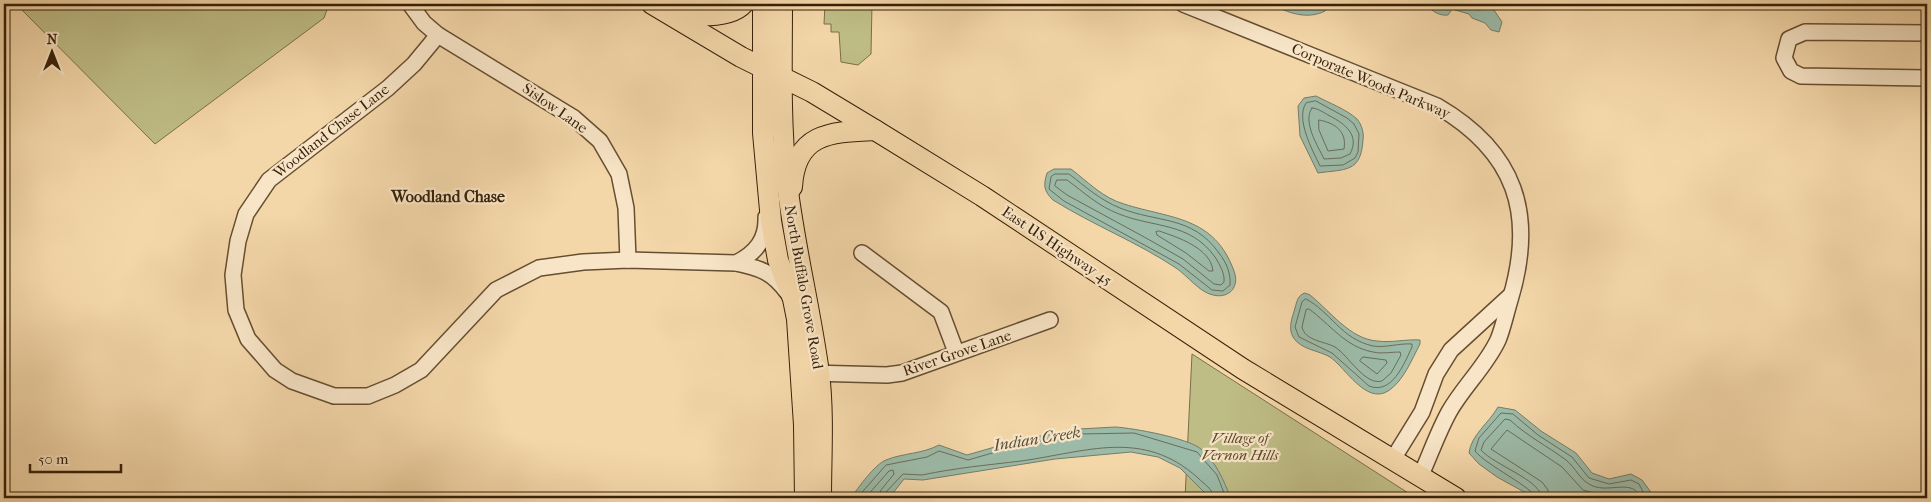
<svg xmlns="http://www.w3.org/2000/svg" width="1931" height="502" viewBox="0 0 1931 502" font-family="'IM FELL French Canon',serif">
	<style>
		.green { fill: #bfbd86; stroke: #7b6e47 }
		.water { fill: #9cbaa8; stroke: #747c68 }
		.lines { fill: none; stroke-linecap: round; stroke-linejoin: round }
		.shore { stroke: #6a6d58; stroke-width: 1 }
		.minor-casing { stroke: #664e30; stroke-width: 18 }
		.major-casing { stroke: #372008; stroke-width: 22 }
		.minor { stroke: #f8e5c7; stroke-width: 15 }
		.major { stroke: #f4d7a9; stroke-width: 20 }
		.labels { text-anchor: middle; stroke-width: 4.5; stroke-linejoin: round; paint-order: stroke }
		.street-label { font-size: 15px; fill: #372008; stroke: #f8e5c7 }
		.park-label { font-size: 15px; font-style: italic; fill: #594728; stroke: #f8e5c7 }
		.neighbourhood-label { font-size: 16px; font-weight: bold; fill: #372008; stroke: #f8e5c7 }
		.water-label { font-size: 16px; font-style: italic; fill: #554e38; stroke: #f8e5c7 }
	</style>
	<rect width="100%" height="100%" fill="#f4d7a9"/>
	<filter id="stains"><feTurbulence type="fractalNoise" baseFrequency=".004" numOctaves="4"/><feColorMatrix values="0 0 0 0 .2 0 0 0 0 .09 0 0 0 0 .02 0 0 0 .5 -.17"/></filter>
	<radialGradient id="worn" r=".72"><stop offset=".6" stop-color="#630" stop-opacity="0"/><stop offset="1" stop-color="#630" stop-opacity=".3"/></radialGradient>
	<g class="green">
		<path d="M 16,4 L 329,4 L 324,18 L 155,144 Z"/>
		<path d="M 825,4 L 872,4 L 871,54 L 858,65 L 841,62 L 839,32 L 831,32 L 831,24 L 824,24 Z"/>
		<path d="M 1192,354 L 1416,498 L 1185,498 Z"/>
	</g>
	<g class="water">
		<path d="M 1271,4 L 1327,4 L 1325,11 C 1307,20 1288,13 1271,4 Z"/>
		<path d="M 1431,4 L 1443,6 L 1451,4 L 1478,10 L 1492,7 L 1502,22 L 1499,32 L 1491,30 L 1485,23 L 1472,18 L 1469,14 L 1452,9 L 1448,15 C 1440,16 1433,12 1428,6 Z"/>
		<path d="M 1316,96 C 1329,103 1346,109 1357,119 C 1362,125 1364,133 1363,140 C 1361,173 1345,169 1318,173 L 1300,136 L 1298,106 L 1304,98 Z"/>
		<path d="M 1054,169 L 1071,169 C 1088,182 1103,198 1124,204 C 1171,219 1214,216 1234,271 C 1240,287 1229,299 1213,295 C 1199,292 1188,276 1176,268 C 1137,242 1093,225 1053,200 C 1044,191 1043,186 1047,173 Z"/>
		<path d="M 1305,293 L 1310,295 C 1330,311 1350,339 1377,341 C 1392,343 1406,339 1420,340 L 1420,344 C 1412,359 1403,382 1388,391 C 1366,405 1345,367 1330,357 C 1318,350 1301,350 1293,337 C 1288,328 1292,318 1295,308 C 1297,301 1298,295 1305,293 Z"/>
		<path d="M 1498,407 L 1515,410 L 1541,431 L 1576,453 L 1592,473 L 1609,479 L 1631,474 L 1642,480 L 1650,491 L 1651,498 L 1535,498 L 1497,477 L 1479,464 L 1469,453 C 1471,435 1489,423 1498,407 Z"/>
		<path d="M 1115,427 C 1133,428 1188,438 1201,449 C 1217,463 1223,480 1231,498 L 1210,498 L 1180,468 L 1158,457 L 1131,452 L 1055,459 L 923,480 L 904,479 L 889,498 L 851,498 C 858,488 875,464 886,460 C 903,453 922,454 939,445 L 967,455 L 1019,440 L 1079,429 Z"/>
	</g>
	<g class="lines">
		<g class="shore">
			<path d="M 1316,101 L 1347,118 L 1354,124 L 1359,134 L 1358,152 L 1355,158 L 1343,165 L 1320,166 C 1313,151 1295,119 1306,103 Z"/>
			<path d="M 1312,108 C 1318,108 1324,113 1330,116 C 1345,124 1360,135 1350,154 L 1341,158 L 1324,159 C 1318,146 1302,122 1312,108 Z"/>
			<path d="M 1319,120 C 1335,123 1347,131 1344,149 L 1328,151 L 1319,130 Z"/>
			<path d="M 1055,174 L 1069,174 C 1086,187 1100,200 1120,208 C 1157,223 1192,215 1219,253 C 1226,262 1231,273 1230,285 L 1223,291 L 1212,290 L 1179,264 L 1064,201 L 1049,189 L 1051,177 Z"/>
			<path d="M 1057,180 L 1067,180 C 1085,193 1098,206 1119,214 C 1154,228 1190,222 1215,257 C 1220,265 1225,274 1224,282 L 1221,285 L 1214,284 L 1183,259 L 1146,238 L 1067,195 L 1055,186 Z"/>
			<path d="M 1159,231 C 1177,237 1211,248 1213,271 L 1209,271 L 1186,253 L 1157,235 L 1156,232 Z"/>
			<path d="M 1306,299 C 1331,312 1341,339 1373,346 C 1386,348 1399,343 1412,344 L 1412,347 C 1404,364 1392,395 1369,386 L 1332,353 L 1299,337 L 1295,327 L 1302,302 Z"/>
			<path d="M 1309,309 C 1330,324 1345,347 1373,352 C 1382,354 1391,352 1400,352 L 1401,355 L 1391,373 L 1382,381 C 1365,386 1348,355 1335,347 C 1324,341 1305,341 1302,327 L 1306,310 Z"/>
			<path d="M 1363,357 L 1386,360 L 1387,363 L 1377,374 L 1360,361 Z"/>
			<path d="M 857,498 L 886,465 L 927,457 L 939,451 L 968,460 L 1020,445 L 1079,434 L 1134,433 L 1197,452 L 1217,475 L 1226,498"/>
			<path d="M 865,498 L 889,471 L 893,470 L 894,474 L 881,490 L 878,498"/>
			<path d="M 885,498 L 886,492 L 903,474 L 922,475 C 955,468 988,465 1021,461 C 1086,452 1143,428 1198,478 C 1204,484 1213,489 1214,498"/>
			<path d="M 1536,498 C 1534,488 1486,465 1475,451 L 1479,438 L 1501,413 L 1513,414 L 1538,435 L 1572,457 L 1589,478 L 1609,484 L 1631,480 L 1639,484 L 1646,498"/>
			<path d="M 1542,498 C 1541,480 1494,465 1481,450 L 1484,442 L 1505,419 L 1510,420 C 1527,436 1547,446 1566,460 C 1576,468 1580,481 1593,486 C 1609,493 1635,478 1640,498"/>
			<path d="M 1549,498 L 1548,490 L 1542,482 L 1491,449 L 1507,430 L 1562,467 L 1583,490 L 1608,497 L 1628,494 L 1632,498"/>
		</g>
		<defs>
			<g id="minor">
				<path d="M 410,4 L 424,23 L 438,35 L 574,118 L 600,141 L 619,174 L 626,208 L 628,260"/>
				<path d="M 1183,4 L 1437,106 C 1516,152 1536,214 1510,300 C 1506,313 1503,328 1498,340 C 1486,366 1463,387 1449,412 C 1438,432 1430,455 1421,475"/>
				<path d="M 1927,33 L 1805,32 L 1789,39 L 1784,58 L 1791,71 L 1801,76 L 1927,78"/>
				<path d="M 438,35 L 414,64 L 388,88 L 269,180 L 246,214 L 238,241 L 233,275 L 236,310 L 248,339 L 275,370 L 292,381 L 334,396 L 368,396 L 395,385 L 421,370 L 496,290 L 539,268 L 583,262 L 628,260 L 736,263"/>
				<path d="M 766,217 C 767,239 756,253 736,263 C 760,268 772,272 787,292"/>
				<path d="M 862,253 L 941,312 L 956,352"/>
				<path d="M 810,373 L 887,375 L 902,373 L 1050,320"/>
				<path d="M 1393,459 L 1422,412 L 1436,374 L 1451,350 L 1510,296"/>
			</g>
			<g id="major">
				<path d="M 652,4 L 741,57 L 812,92 L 875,130 L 982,196 L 1243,369 L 1456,498"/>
				<path d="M 763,4 L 763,133 L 771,221 L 778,260 L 793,299 L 797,319 L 804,425 L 805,498"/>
				<path d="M 782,4 C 782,61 780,118 786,175 C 793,241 810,306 819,373 C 824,414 821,457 821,498"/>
				<path d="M 673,14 C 691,16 730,19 743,4"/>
				<path d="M 792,187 C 795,132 832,132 875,130"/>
			</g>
		</defs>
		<use href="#minor" class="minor-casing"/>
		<use href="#major" class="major-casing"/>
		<use href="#minor" class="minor"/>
		<use href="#major" class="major"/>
	</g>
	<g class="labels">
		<g class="street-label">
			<text transform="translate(1371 81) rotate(23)" y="5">Corporate Woods Parkway</text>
			<text transform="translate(555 108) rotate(35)" y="5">Sislow Lane</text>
			<text transform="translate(331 131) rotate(-38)" y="5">Woodland Chase Lane</text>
			<text transform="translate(1057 246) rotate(34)" y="5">East US Highway 45</text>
			<text transform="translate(804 287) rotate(80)" y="5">North Buffalo Grove Road</text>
			<text transform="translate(957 353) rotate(-19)" y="5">River Grove Lane</text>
		</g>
		<g class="park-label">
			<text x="1240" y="443">Village of<tspan x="1240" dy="17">Vernon Hills</tspan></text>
		</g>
		<g class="neighbourhood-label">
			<text x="448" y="202">Woodland Chase</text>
		</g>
		<g class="water-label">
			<text transform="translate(1037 438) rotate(-9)" y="6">Indian Creek</text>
		</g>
	</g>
	<rect width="1931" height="502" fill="none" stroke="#f4d7a9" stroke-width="20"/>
	<rect x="5" y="5" width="1921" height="492" fill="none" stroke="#372008" stroke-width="2.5"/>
	<rect x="10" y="10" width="1911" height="482" fill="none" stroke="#372008"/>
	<g transform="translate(52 52)" stroke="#f8e5c7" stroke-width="4" paint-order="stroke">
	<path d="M0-4L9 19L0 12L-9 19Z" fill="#372008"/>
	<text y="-8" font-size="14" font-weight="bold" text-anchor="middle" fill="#372008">N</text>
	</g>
	<path d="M30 464v8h91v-8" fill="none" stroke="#372008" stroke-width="2.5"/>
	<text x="38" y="464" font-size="15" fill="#372008" stroke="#f8e5c7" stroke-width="4" paint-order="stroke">50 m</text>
	<rect width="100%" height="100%" filter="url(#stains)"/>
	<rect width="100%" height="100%" fill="url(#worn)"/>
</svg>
